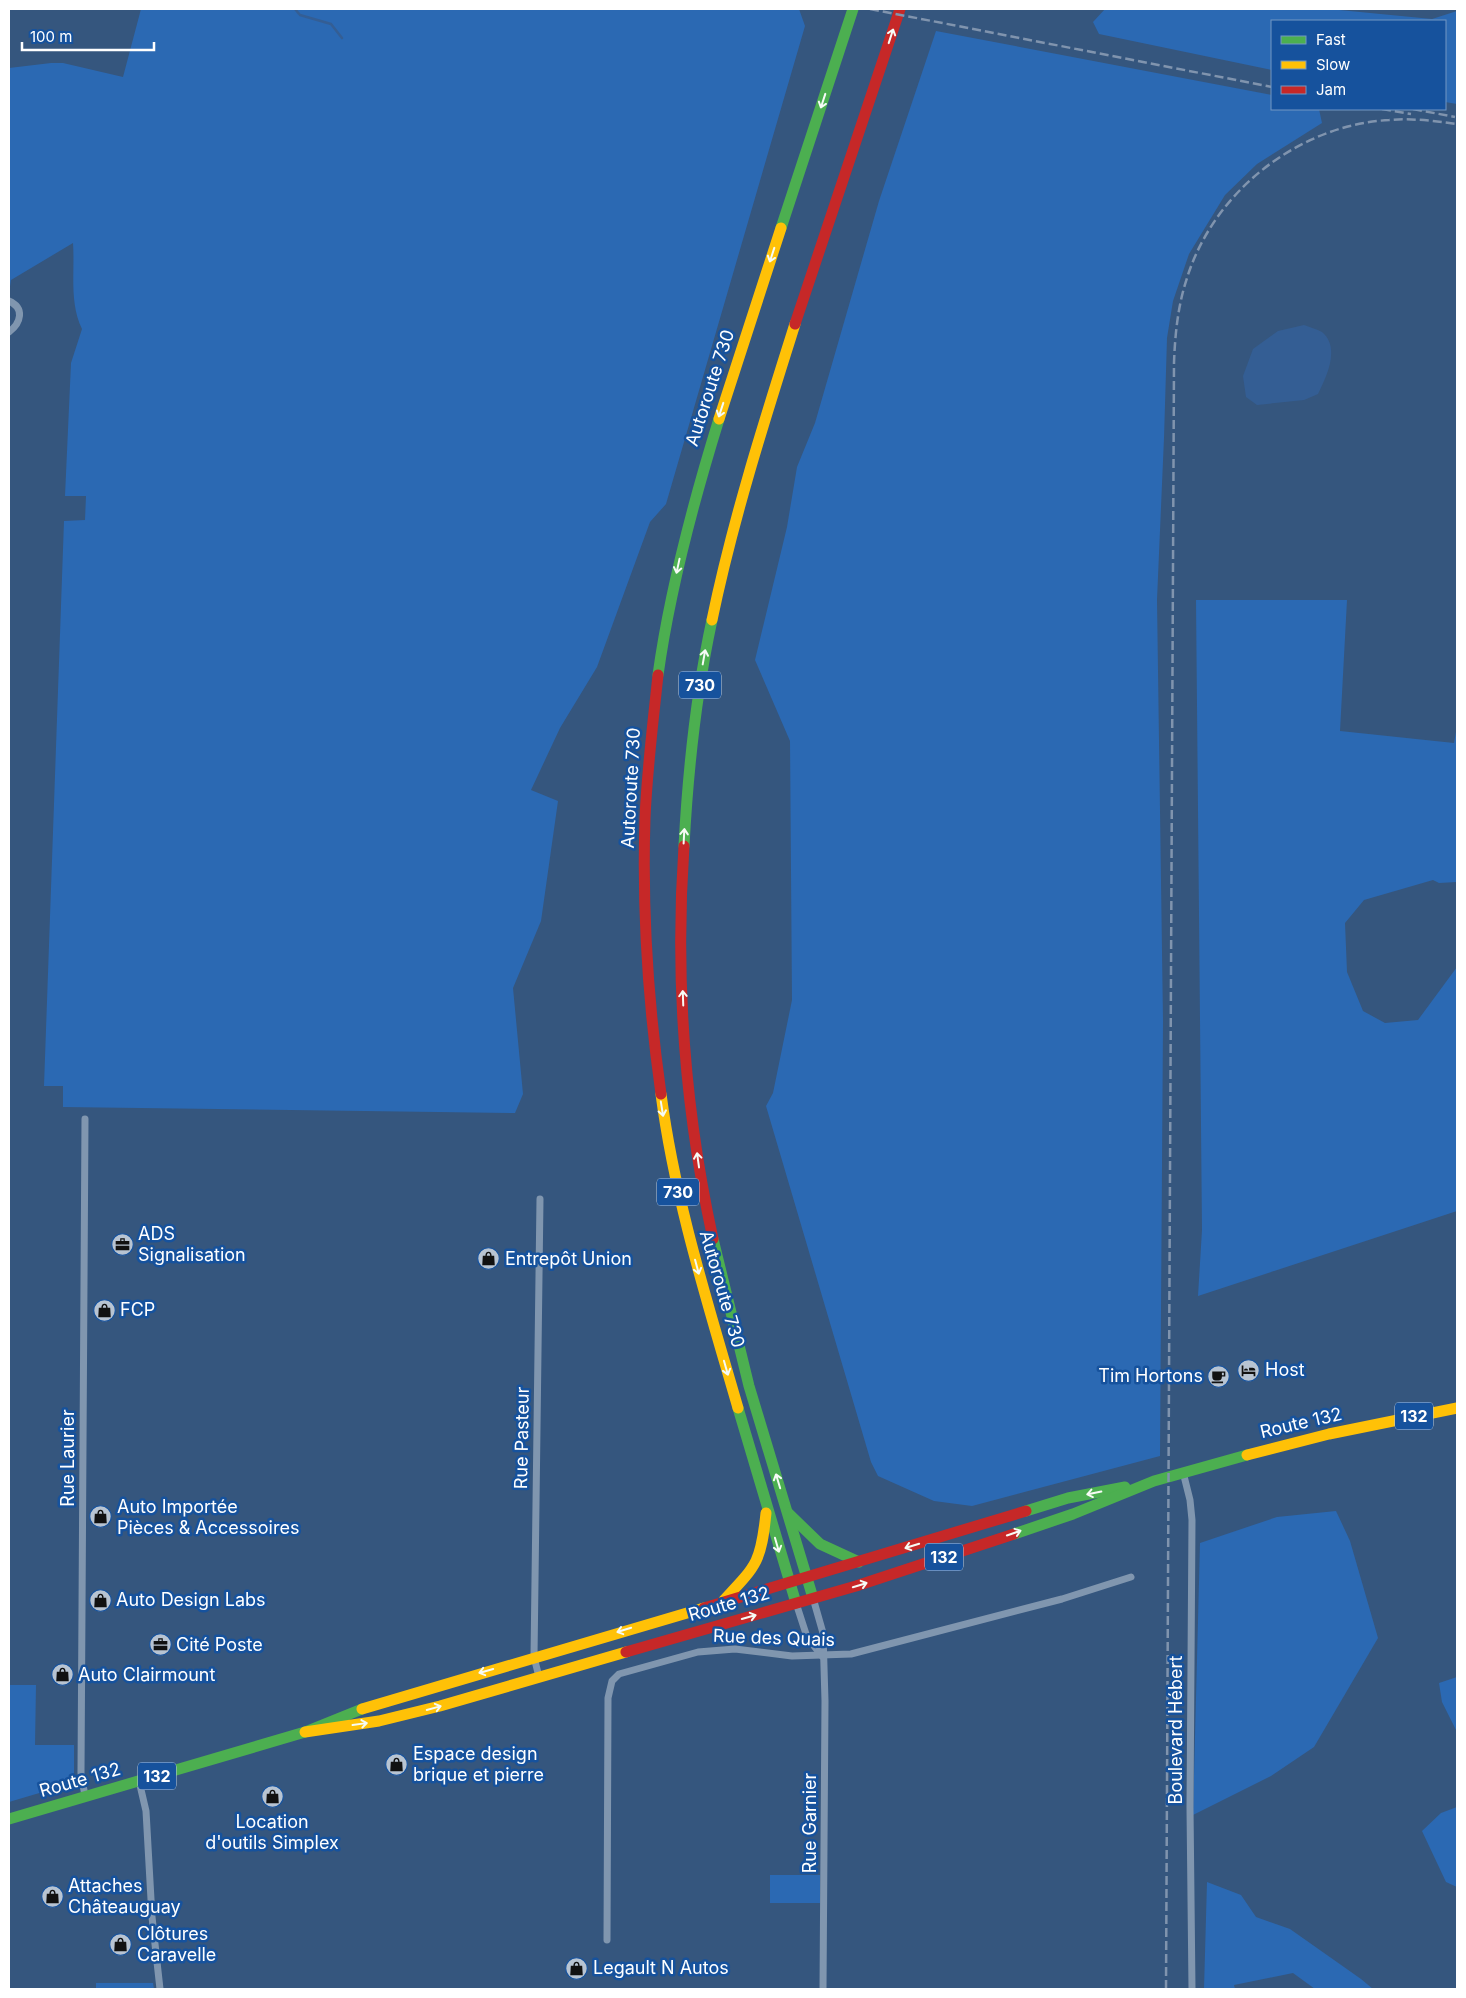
<svg xmlns="http://www.w3.org/2000/svg" width="1466" height="1998" viewBox="0 0 1466 1998" font-family="Inter,sans-serif">
	<style>
		.green { fill: #2b69b3 }
		.water { fill: #345e94 }
		.lines { fill: none; stroke-linecap: round; stroke-linejoin: round }
		.stream { stroke: #345e94; stroke-width: 2.5 }
		.street { stroke: #8096af; stroke-width: 7 }
		.fast { stroke: #4caf50; stroke-width: 11 }
		.slow { stroke: #ffc107; stroke-width: 11 }
		.jam { stroke: #c62828; stroke-width: 11 }
		.rail { stroke: #8094ae; stroke-width: 2.5; stroke-dasharray: 9 4; stroke-linecap: butt }
		.oneway { stroke: #f6fbf6 }
		.labels { text-anchor: middle; stroke-width: 5; stroke-linejoin: round; paint-order: stroke }
		.shield { fill: #16529d; stroke: #b9cbe2; stroke-width: 1 }
		.shield-label { font-size: 16px; font-weight: bold; fill: #fff }
		.street-label { font-size: 18px; fill: #fff; stroke: #16529d }
		.poi-label { font-size: 18px; fill: #fff; stroke: #16529d; text-anchor: start }
	</style>
	<rect width="100%" height="100%" fill="#35567e"/>
	<g class="green">
		<path d="M 141,9 L 799,9 L 805,26 L 666,504 L 650,522 L 597,667 L 560,728 L 531,790 L 558,801 L 541,921 L 513,988 L 523,1094 L 515,1113 L 63,1107 L 63,1086 L 44,1086 L 64,521 L 85,520 L 86,496 L 65,496 L 71,363 L 82,329 C 69,302 75,272 73,243 L 11,280 L 9,293 L 9,68 L 51,63 L 63,63 L 123,77 Z"/>
		<path d="M 1105,9 L 1329,9 L 1432,19 L 1457,11 L 1457,104 L 1445,102 L 1445,21 L 1272,21 L 1272,70 L 1099,34 L 1093,22 Z"/>
		<path d="M 936,31 L 1272,95 L 1272,109 L 1319,109 L 1322,123 L 1257,164 L 1225,195 L 1189,254 L 1173,301 L 1167,338 L 1164,438 L 1157,600 L 1163,1021 L 1160,1456 L 972,1506 L 934,1501 L 878,1476 L 871,1462 L 766,1106 L 773,1093 L 792,1000 L 790,741 L 755,660 L 787,527 L 797,467 L 815,423 L 879,201 Z"/>
		<path d="M 1196,600 L 1347,600 L 1340,731 L 1454,743 L 1457,726 L 1457,882 L 1439,883 L 1433,880 L 1364,900 L 1345,923 L 1347,972 L 1363,1011 L 1385,1023 L 1418,1020 L 1457,967 L 1457,1211 L 1198,1296 L 1202,1230 Z"/>
		<path d="M 1336,1511 L 1350,1541 L 1378,1638 L 1314,1747 L 1271,1776 L 1193,1815 L 1200,1543 L 1277,1517 Z"/>
		<path d="M 1457,1677 L 1457,1732 L 1442,1702 L 1439,1683 Z"/>
		<path d="M 9,1685 L 36,1685 L 35,1745 L 74,1745 L 74,1774 L 73,1783 L 9,1802 Z"/>
		<path d="M 1457,1807 L 1457,1887 L 1446,1882 L 1422,1831 L 1441,1813 Z"/>
		<rect x="770" y="1875" width="50" height="28"/>
		<path d="M 1207,1882 L 1241,1895 L 1256,1917 L 1290,1929 L 1361,1979 L 1373,1989 L 1315,1989 L 1293,1973 L 1234,1985 L 1235,1989 L 1204,1989 Z"/>
		<path d="M 96,1983 L 153,1983 L 154,1989 L 96,1989 Z"/>
	</g>
	<path class="water" d="M 1304,325 C 1309,327 1317,329 1322,332 C 1341,348 1326,377 1318,394 L 1304,400 L 1257,405 L 1246,397 L 1243,376 L 1253,349 L 1278,331 Z"/>
	<g class="lines">
		<path class="stream" d="M 295,9 L 300,15 L 331,24 L 342,38"/>
		<g class="street">
			<path d="M 9,301 C 25,308 21,323 9,332"/>
			<path d="M 85,1119 L 81,1773 L 85,1796"/>
			<path d="M 1183,1472 L 1190,1500 L 1192,1520 L 1190,1808 L 1192,1989"/>
			<path d="M 813,1598 L 823,1633 L 825,1701 L 823,1989"/>
			<path d="M 796,1603 L 807,1637 L 822,1656"/>
			<path d="M 539,1677 L 534,1657 L 540,1199"/>
			<path d="M 139,1781 L 146,1811 L 152,1917 L 160,1989"/>
			<path d="M 607,1940 L 608,1698 L 612,1681 L 619,1674 L 698,1652 L 735,1649 L 792,1656 L 851,1654 L 1062,1599 L 1131,1577"/>
		</g>
		<g class="fast">
			<path d="M 781,228 L 853,9"/>
			<path d="M 658,675 C 670,588 693,503 719,419"/>
			<path d="M 684,846 C 688,770 696,694 712,620"/>
			<path d="M 713,1239 L 749,1386 L 813,1598"/>
			<path d="M 738,1408 L 796,1603"/>
			<path d="M 1026,1511 L 1068,1498 L 1125,1487"/>
			<path d="M 788,1513 L 820,1544 L 859,1562"/>
			<path d="M 1014,1534 L 1073,1514 L 1154,1481 L 1247,1455"/>
			<path d="M 9,1819 L 305,1732 L 362,1709"/>
		</g>
		<g class="slow">
			<path d="M 719,419 L 781,228"/>
			<path d="M 712,620 C 733,519 764,422 795,324"/>
			<path d="M 661,1094 C 675,1201 708,1304 738,1408"/>
			<path d="M 1247,1455 L 1329,1434 L 1457,1408"/>
			<path d="M 724,1600 C 757,1565 761,1562 766,1513"/>
			<path d="M 362,1709 L 704,1608"/>
			<path d="M 305,1732 L 379,1721 L 440,1706 L 626,1652"/>
		</g>
		<g class="jam">
			<path d="M 795,324 L 900,9"/>
			<path d="M 658,675 C 653,723 647,770 645,818 C 642,911 648,1002 661,1094"/>
			<path d="M 684,846 C 675,976 685,1111 713,1239"/>
			<path d="M 704,1608 L 1026,1511"/>
			<path d="M 626,1652 L 856,1586 L 1014,1534"/>
		</g>
		<g class="rail">
			<path d="M 870,9 L 1272,87"/>
			<path d="M 1382,109 L 1411,114"/>
			<path d="M 1413,109 L 1455,117"/>
			<path d="M 1166,1989 L 1174,363 C 1175,334 1178,305 1187,278 C 1214,191 1299,125 1389,120 C 1412,118 1435,121 1457,124"/>
		</g>
	</g>
	<defs><path id="oneway-shaft" d="M-6 0H5M1.5-3L5.5 0L1.5 3" fill="none" stroke-width="1.6" stroke-linecap="round" stroke-linejoin="round" transform="scale(1.25)"/></defs>
	<g class="oneway">
		<use href="#oneway-shaft" transform="translate(891 36) rotate(-72)"/>
		<use href="#oneway-shaft" transform="translate(823 101) rotate(108)"/>
		<use href="#oneway-shaft" transform="translate(772 255) rotate(108)"/>
		<use href="#oneway-shaft" transform="translate(721 410) rotate(108)"/>
		<use href="#oneway-shaft" transform="translate(678 566) rotate(102)"/>
		<use href="#oneway-shaft" transform="translate(704 657) rotate(-80)"/>
		<use href="#oneway-shaft" transform="translate(684 836) rotate(-87)"/>
		<use href="#oneway-shaft" transform="translate(683 998) rotate(-92)"/>
		<use href="#oneway-shaft" transform="translate(662 1109) rotate(81)"/>
		<use href="#oneway-shaft" transform="translate(698 1160) rotate(-98)"/>
		<use href="#oneway-shaft" transform="translate(697 1267) rotate(75)"/>
		<use href="#oneway-shaft" transform="translate(726 1368) rotate(74)"/>
		<use href="#oneway-shaft" transform="translate(778 1481) rotate(-107)"/>
		<use href="#oneway-shaft" transform="translate(1094 1493) rotate(169)"/>
		<use href="#oneway-shaft" transform="translate(1014 1533) rotate(-19)"/>
		<use href="#oneway-shaft" transform="translate(777 1545) rotate(74)"/>
		<use href="#oneway-shaft" transform="translate(912 1546) rotate(163)"/>
		<use href="#oneway-shaft" transform="translate(860 1585) rotate(-17)"/>
		<use href="#oneway-shaft" transform="translate(749 1617) rotate(-16)"/>
		<use href="#oneway-shaft" transform="translate(624 1630) rotate(163)"/>
		<use href="#oneway-shaft" transform="translate(486 1671) rotate(164)"/>
		<use href="#oneway-shaft" transform="translate(434 1708) rotate(-15)"/>
		<use href="#oneway-shaft" transform="translate(360 1724) rotate(-8)"/>
	</g>
	<defs>
		<symbol id="office-disc" viewBox="-11 -11 22 22"><circle r="9.5" fill="#b8c4d2" stroke="#16529d"/><path d="M-6-3h4V-5.5h4V-3h4V5H-6ZM-1-4.5V-3h2v-1.5ZM-6 0V1H6V0Z" fill="#111"/></symbol>
		<symbol id="shop-disc" viewBox="-11 -11 22 22"><circle r="9.5" fill="#b8c4d2" stroke="#16529d"/><path d="M-5-2.5h2.3a2.7 3.5 0 0 1 5.4 0H5L5.5 6h-11ZM-1.5-2.5h3a1.5 2.3 0 0 0-3 0Z" fill="#111"/></symbol>
		<symbol id="hotel-disc" viewBox="-11 -11 22 22"><circle r="9.5" fill="#b8c4d2" stroke="#16529d"/><path d="M-6-4.5h1.5V1H6V5H4.5V3h-9V5H-6ZM-4 0a1.8 1.8 0 1 1 3.6 0ZM.5 0V-2.5h3Q6-2.5 6 0Z" fill="#111"/></symbol>
		<symbol id="cafe-disc" viewBox="-11 -11 22 22"><circle r="9.5" fill="#b8c4d2" stroke="#16529d"/><path d="M-5.5-4.5H6V0H3Q3 3.5 0 3.5H-2.5Q-5.5 3.5-5.5 0ZM3-3.2v2h1.7v-2ZM-6 4.5H4V6H-6Z" fill="#111"/></symbol>
	</defs>
	<g fill-rule="evenodd">
		<use href="#office-disc" x="110" y="1232" width="25" height="25"/>
		<use href="#shop-disc" x="476" y="1246" width="25" height="25"/>
		<use href="#shop-disc" x="92" y="1298" width="25" height="25"/>
		<use href="#hotel-disc" x="1236" y="1358" width="25" height="25"/>
		<use href="#cafe-disc" x="1206" y="1364" width="25" height="25"/>
		<use href="#shop-disc" x="88" y="1504" width="25" height="25"/>
		<use href="#shop-disc" x="88" y="1588" width="25" height="25"/>
		<use href="#office-disc" x="148" y="1632" width="25" height="25"/>
		<use href="#shop-disc" x="50" y="1662" width="25" height="25"/>
		<use href="#shop-disc" x="384" y="1752" width="25" height="25"/>
		<use href="#shop-disc" x="260" y="1784" width="25" height="25"/>
		<use href="#shop-disc" x="40" y="1884" width="25" height="25"/>
		<use href="#shop-disc" x="108" y="1932" width="25" height="25"/>
		<use href="#shop-disc" x="564" y="1956" width="25" height="25"/>
	</g>
	<g class="labels">
		<g class="shield">
			<rect x="679" y="671.5" width="42" height="27" rx="4"/>
			<rect x="657" y="1178.5" width="42" height="27" rx="4"/>
			<rect x="1395" y="1402.5" width="38" height="27" rx="4"/>
			<rect x="925" y="1543.5" width="38" height="27" rx="4"/>
			<rect x="138" y="1762.5" width="38" height="27" rx="4"/>
		</g>
		<g class="shield-label">
			<text x="700" y="691">730</text>
			<text x="678" y="1198">730</text>
			<text x="1414" y="1422">132</text>
			<text x="944" y="1563">132</text>
			<text x="157" y="1782">132</text>
		</g>
		<g class="street-label">
			<text transform="translate(710 388) rotate(-72)" y="6">Autoroute 730</text>
			<text transform="translate(631 788) rotate(-87)" y="6">Autoroute 730</text>
			<text transform="translate(722 1289) rotate(74)" y="6">Autoroute 730</text>
			<text transform="translate(1301 1423) rotate(-13)" y="6">Route 132</text>
			<text transform="translate(522 1438) rotate(-89)" y="6">Rue Pasteur</text>
			<text transform="translate(68 1458) rotate(-90)" y="6">Rue Laurier</text>
			<text transform="translate(729 1604) rotate(-16)" y="6">Route 132</text>
			<text transform="translate(774 1638) rotate(2)" y="6">Rue des Quais</text>
			<text transform="translate(1176 1730) rotate(-90)" y="6">Boulevard Hébert</text>
			<text transform="translate(80 1780) rotate(-16)" y="6">Route 132</text>
			<text transform="translate(810 1823) rotate(-90)" y="6">Rue Garnier</text>
		</g>
		<g class="poi-label">
			<text x="138" y="1240">ADS<tspan x="138" dy="21">Signalisation</tspan></text>
			<text x="505" y="1265">Entrepôt Union</text>
			<text x="120" y="1316">FCP</text>
			<text x="1265" y="1376">Host</text>
			<text x="1203" y="1382" text-anchor="end">Tim Hortons</text>
			<text x="117" y="1513">Auto Importée<tspan x="117" dy="21">Pièces &amp; Accessoires</tspan></text>
			<text x="116" y="1606">Auto Design Labs</text>
			<text x="176" y="1651">Cité Poste</text>
			<text x="78" y="1681">Auto Clairmount</text>
			<text x="413" y="1760">Espace design<tspan x="413" dy="21">brique et pierre</tspan></text>
			<text x="272" y="1828" text-anchor="middle">Location<tspan x="272" dy="21">d'outils Simplex</tspan></text>
			<text x="68" y="1892">Attaches<tspan x="68" dy="21">Châteauguay</tspan></text>
			<text x="137" y="1940">Clôtures<tspan x="137" dy="21">Caravelle</tspan></text>
			<text x="593" y="1974">Legault N Autos</text>
		</g>
	</g>
	<rect width="1466" height="1998" fill="none" stroke="#ffffff" stroke-width="20"/>
	<rect x="1271" y="20" width="175" height="90" fill="#16529d" stroke="#7397c4"/>
	<rect x="1281" y="36" width="25" height="8" fill="#4caf50" stroke="#7397c4"/>
	<text x="1316" y="45" font-size="15" fill="#ffffff">Fast</text>
	<rect x="1281" y="61" width="25" height="8" fill="#ffc107" stroke="#7397c4"/>
	<text x="1316" y="70" font-size="15" fill="#ffffff">Slow</text>
	<rect x="1281" y="86" width="25" height="8" fill="#c62828" stroke="#7397c4"/>
	<text x="1316" y="95" font-size="15" fill="#ffffff">Jam</text>
	<path d="M22 42v8h132v-8" fill="none" stroke="#ffffff" stroke-width="2.5"/>
	<text x="30" y="42" font-size="15" fill="#ffffff" stroke="#16529d" stroke-width="4" paint-order="stroke">100 m</text>
</svg>
